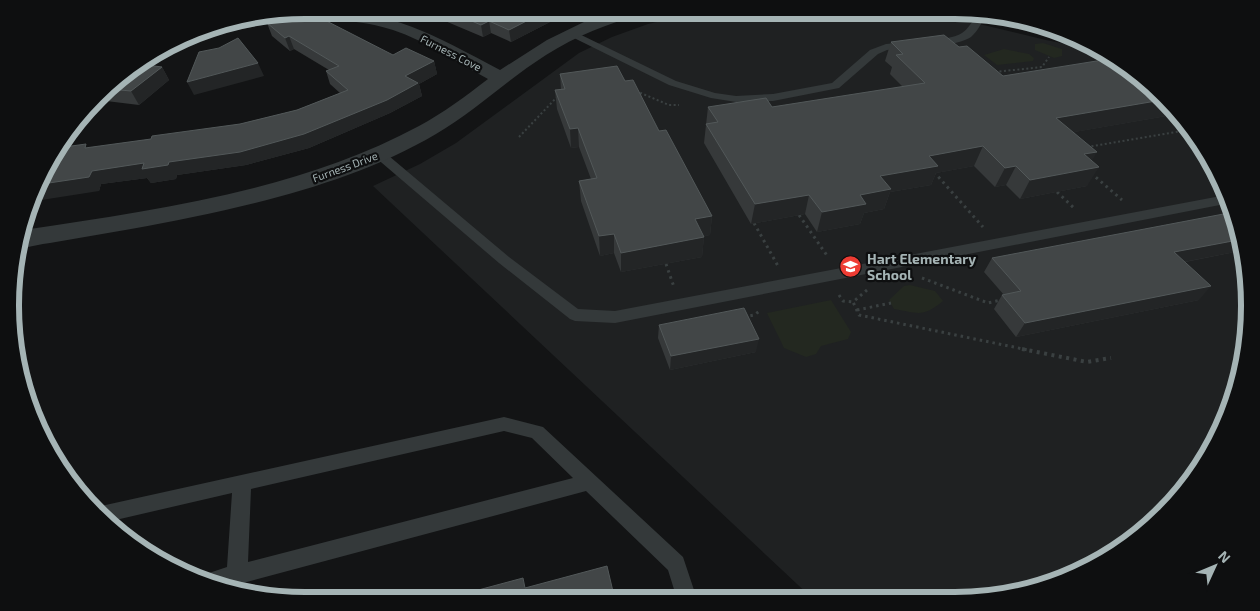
<svg xmlns="http://www.w3.org/2000/svg" width="1260" height="611" viewBox="0 0 1260 611" font-family="'Exo 2',sans-serif">
	<style>
		.built { fill: #1f2122 }
		.green { fill: #232820 }
		.lines { fill: none; stroke-linecap: round; stroke-linejoin: round }
		.path-far2 { stroke: #3a4041; stroke-width: 2; stroke-dasharray: 2 2.5; stroke-linecap: butt }
		.path-far1 { stroke: #3a4041; stroke-width: 3; stroke-dasharray: 2.5 4; stroke-linecap: butt }
		.path { stroke: #3a4041; stroke-width: 4; stroke-dasharray: 3 4.5; stroke-linecap: butt }
		.service { fill: #34393a; fill-rule: evenodd }
		.minor { fill: #34393a; fill-rule: evenodd }
		.wall { fill: #36393a }
		.shaded-wall { fill: #232526 }
		.building { fill: #424647; stroke: #525859 }
		.labels { text-anchor: middle; stroke-width: 4.5; stroke-linejoin: round; paint-order: stroke }
		.far-street-label { font-size: 11px; fill: #a5b4b5; stroke: #0e0f10 }
		.poi-label { font-size: 14px; font-weight: bold; fill: #a5b4b5; stroke: #0e0f10; text-anchor: start }
		.rim { fill: none; stroke: #a5b4b5; stroke-width: 6 }
	</style>
	<rect width="100%" height="100%" fill="#131415"/>
	<path class="built" d="M 708,10 L 917,11 L 950,17 L 1046,40 L 1097,50 L 1176,110 L 1234,210 L 1249,325 L 1220,436 L 1177,500 L 1119,551 L 1050,585 L 993,599 L 813,599 L 373,186 L 420,164 L 456,143 L 579,53 L 612,37 L 648,24 Z"/>
	<g class="green">
		<path d="M 1043,43 L 1062,49 L 1062,56 L 1054,58 L 1035,50 L 1035,44 Z"/>
		<path d="M 1004,49 L 1029,54 L 1034,58 L 1033,61 L 997,65 L 984,55 Z"/>
		<path d="M 910,285 L 935,291 L 943,301 C 922,318 919,313 894,309 L 889,300 L 904,286 Z"/>
		<path d="M 831,300 L 851,332 L 848,339 L 821,346 L 816,354 L 806,357 L 784,348 L 767,313 Z"/>
	</g>
	<g class="lines">
		<g class="path-far2">
			<path d="M 995,72 L 1042,67 L 1049,57"/>
			<path d="M 636,91 L 669,105 L 679,105"/>
			<path d="M 519,137 L 558,96"/>
			<path d="M 1087,147 L 1188,130"/>
		</g>
		<g class="path-far1">
			<path d="M 934,172 L 983,227"/>
			<path d="M 1091,173 L 1122,200"/>
			<path d="M 1057,192 L 1075,209"/>
			<path d="M 799,215 L 828,257"/>
			<path d="M 754,223 L 778,266"/>
			<path d="M 666,264 L 674,287"/>
			<path d="M 922,278 L 988,303 L 1001,300"/>
			<path d="M 867,290 L 853,302 L 859,315 L 1028,350"/>
			<path d="M 839,295 L 843,301 L 853,302"/>
			<path d="M 857,310 L 891,303"/>
			<path d="M 744,317 L 754,315 L 761,310"/>
		</g>
		<path class="path" d="M 1022,349 L 1087,362 L 1111,358"/>
		<g class="service">
			<path d="M 978,12 L 986,14 C 982,22 978,31 971,37 C 963,43 933,49 926,43 C 930,39 935,39 941,39 C 964,36 967,31 978,12 Z"/>
			<path d="M 573,31 L 676,81 L 715,93 L 736,96 L 773,94 L 832,83 L 870,50 L 886,44 L 908,42 L 913,45 L 912,47 L 887,50 L 878,54 L 839,88 L 773,101 L 736,102 L 711,98 L 669,85 L 570,36 L 568,34 Z"/>
			<path d="M 379,150 L 383,151 L 509,257 L 578,309 L 615,311 L 1226,195 L 1230,203 L 615,323 L 575,321 L 570,319 L 499,263 L 375,157 L 373,154 L 375,151 Z"/>
			<path d="M 504,417 L 543,427 L 683,557 L 697,599 L 677,599 L 668,570 L 586,491 L 232,586 L 204,578 L 206,574 L 227,567 L 232,493 L 107,522 L 96,514 L 92,508 ZM 504,431 L 532,438 L 573,478 L 248,562 L 251,489 Z"/>
		</g>
		<path class="minor" d="M 305,10 C 387,7 430,33 500,70 L 547,40 L 588,20 L 617,10 L 645,10 L 643,14 C 609,23 576,36 546,55 C 508,79 475,111 436,134 C 346,187 233,210 131,229 C 104,234 77,238 50,243 C 39,244 26,249 16,247 L 23,230 C 157,210 298,191 419,126 C 443,113 466,96 488,79 C 457,62 426,41 393,30 C 327,9 258,24 193,40 L 186,39 L 210,26 Z"/>
	</g>
	<g class="wall">
		<path d="M 419,10 L 581,10 L 550,22 L 511,42 L 491,33 L 483,37 Z"/>
		<path d="M 267,23 L 393,55 L 434,61 L 437,74 L 419,84 L 422,96 L 390,113 L 309,148 L 246,165 L 177,175 L 176,179 L 151,183 L 147,178 L 101,184 L 99,191 L 89,148 L 151,139 L 240,124 L 297,110 L 340,93 L 330,84 L 326,71 L 329,70 L 294,49 L 290,51 L 272,36 Z"/>
		<path d="M 891,42 L 959,47 L 1003,76 L 1176,110 L 1178,114 L 1074,132 L 1092,161 L 1087,186 L 1020,199 L 1006,185 L 995,187 L 974,166 L 936,173 L 931,185 L 890,192 L 884,209 L 864,213 L 860,224 L 817,232 L 805,214 L 751,224 L 704,143 L 708,107 L 772,107 L 903,87 L 890,74 L 892,67 L 885,61 Z"/>
		<path d="M 162,67 L 169,80 L 139,105 L 98,100 L 125,71 Z"/>
		<path d="M 560,74 L 625,81 L 659,131 L 712,216 L 710,235 L 704,236 L 702,257 L 621,272 L 614,253 L 600,256 L 581,201 L 579,181 L 591,179 L 579,147 L 571,148 L 557,109 L 555,90 L 561,90 Z"/>
		<path d="M 1234,212 L 1240,251 L 1185,262 L 1199,300 L 1016,337 L 994,309 L 1002,295 L 1004,295 L 984,272 L 992,258 Z"/>
		<path d="M 659,325 L 756,352 L 670,370 L 658,338 Z"/>
	</g>
	<g class="shaded-wall">
		<path d="M 548,10 L 581,10 L 550,22 L 511,42 L 509,30 Z"/>
		<path d="M 489,21 L 491,33 L 483,37 L 481,25 Z"/>
		<path d="M 289,36 L 294,49 L 290,51 L 285,38 Z"/>
		<path d="M 434,61 L 437,74 L 419,84 L 422,96 L 390,113 L 309,148 L 246,165 L 177,175 L 176,179 L 151,183 L 147,178 L 101,184 L 99,191 L 35,201 L 42,184 L 92,171 L 144,163 L 169,162 L 405,76 Z"/>
		<path d="M 258,63 L 264,76 L 194,95 L 187,82 Z"/>
		<path d="M 162,67 L 169,80 L 139,105 L 131,91 Z"/>
		<path d="M 1162,100 L 1176,110 L 1178,114 L 1046,137 L 1056,118 Z"/>
		<path d="M 578,128 L 579,147 L 571,148 L 570,129 Z"/>
		<path d="M 983,146 L 974,166 L 936,173 L 931,185 L 890,192 L 884,209 L 864,213 L 860,224 L 817,232 L 822,212 L 860,195 L 880,176 L 929,156 Z"/>
		<path d="M 1097,152 L 1087,169 L 1099,167 L 1087,186 L 1020,199 L 1030,180 L 1084,154 Z"/>
		<path d="M 1016,166 L 1006,185 L 995,187 L 1005,168 Z"/>
		<path d="M 809,195 L 805,214 L 751,224 L 755,204 Z"/>
		<path d="M 712,216 L 710,235 L 693,238 L 695,219 Z"/>
		<path d="M 614,234 L 614,253 L 600,256 L 599,236 Z"/>
		<path d="M 704,237 L 702,257 L 621,272 L 621,253 Z"/>
		<path d="M 1238,240 L 1240,251 L 1163,266 L 1174,252 Z"/>
		<path d="M 1211,286 L 1199,300 L 1016,337 L 1025,323 Z"/>
		<path d="M 759,339 L 756,352 L 670,370 L 671,356 Z"/>
	</g>
	<g class="building">
		<path d="M 305,10 L 393,55 L 406,48 L 434,61 L 405,76 L 418,83 L 387,100 L 304,134 L 240,152 L 169,162 L 168,165 L 142,169 L 144,163 L 92,171 L 89,177 L 42,184 L 57,148 L 86,144 L 85,148 L 151,139 L 152,136 L 240,124 L 297,110 L 348,90 L 326,71 L 339,66 L 289,36 L 285,38 L 267,23 L 285,13 Z"/>
		<path d="M 446,10 L 548,10 L 509,30 L 489,21 L 481,25 Z"/>
		<path d="M 944,35 L 959,47 L 967,46 L 1003,76 L 1109,59 L 1162,100 L 1056,118 L 1097,152 L 1084,154 L 1099,167 L 1030,180 L 1016,166 L 1005,168 L 983,146 L 929,156 L 938,166 L 880,176 L 891,189 L 860,195 L 866,204 L 822,212 L 809,195 L 755,204 L 706,124 L 718,122 L 708,107 L 766,98 L 772,107 L 925,83 L 896,55 L 903,54 L 891,42 Z"/>
		<path d="M 238,38 L 258,63 L 187,82 L 199,52 L 219,48 Z"/>
		<path d="M 139,64 L 162,67 L 131,91 L 109,89 L 125,71 Z"/>
		<path d="M 617,66 L 625,81 L 633,80 L 659,131 L 666,130 L 712,216 L 695,219 L 704,237 L 621,253 L 614,234 L 599,236 L 579,181 L 597,178 L 578,128 L 570,129 L 555,90 L 565,89 L 560,74 Z"/>
		<path d="M 1234,212 L 1238,240 L 1174,252 L 1211,286 L 1025,323 L 1002,295 L 1021,291 L 992,258 Z"/>
		<path d="M 744,308 L 759,339 L 671,356 L 659,325 Z"/>
		<path d="M 607,566 L 615,600 L 441,600 L 523,578 L 525,588 Z"/>
	</g>
	<defs>
		<symbol id="school-disc" viewBox="-11 -11 22 22"><circle r="9.5" fill="#ee3c33" stroke="#0e0f10"/><path d="M0-5L7-2L0 1L-7-2ZM-4 1L0 2.5L4 1V4Q0 6-4 4Z" fill="#fff"/></symbol>
	</defs>
	<g fill-rule="evenodd">
		<use href="#school-disc" x="838" y="254" width="25" height="25"/>
	</g>
	<g class="labels">
		<g class="far-street-label">
			<text transform="translate(451 53) rotate(27)" y="4">Furness Cove</text>
			<text transform="translate(345 167) rotate(-20)" y="4">Furness Drive</text>
		</g>
		<g class="poi-label">
			<text x="867" y="264">Hart Elementary<tspan x="867" dy="16">School</tspan></text>
		</g>
	</g>
	<path d="M0 0H1260V611H0ZM305 19H955A286 286 0 0 1 1241 305V306A286 286 0 0 1 955 592H305A286 286 0 0 1 19 306V305A286 286 0 0 1 305 19Z" fill="#0e0f10" fill-rule="evenodd"/>
	<path class="rim" d="M305 19H955A286 286 0 0 1 1241 305V306A286 286 0 0 1 955 592H305A286 286 0 0 1 19 306V305A286 286 0 0 1 305 19Z"/>
	<g transform="translate(1215 566) rotate(46)" stroke="#0e0f10" stroke-width="4" paint-order="stroke">
	<path d="M0-4L9 19L0 12L-9 19Z" fill="#a5b4b5"/>
	<text y="-8" font-size="14" font-weight="bold" text-anchor="middle" fill="#a5b4b5">N</text>
	</g>
</svg>
